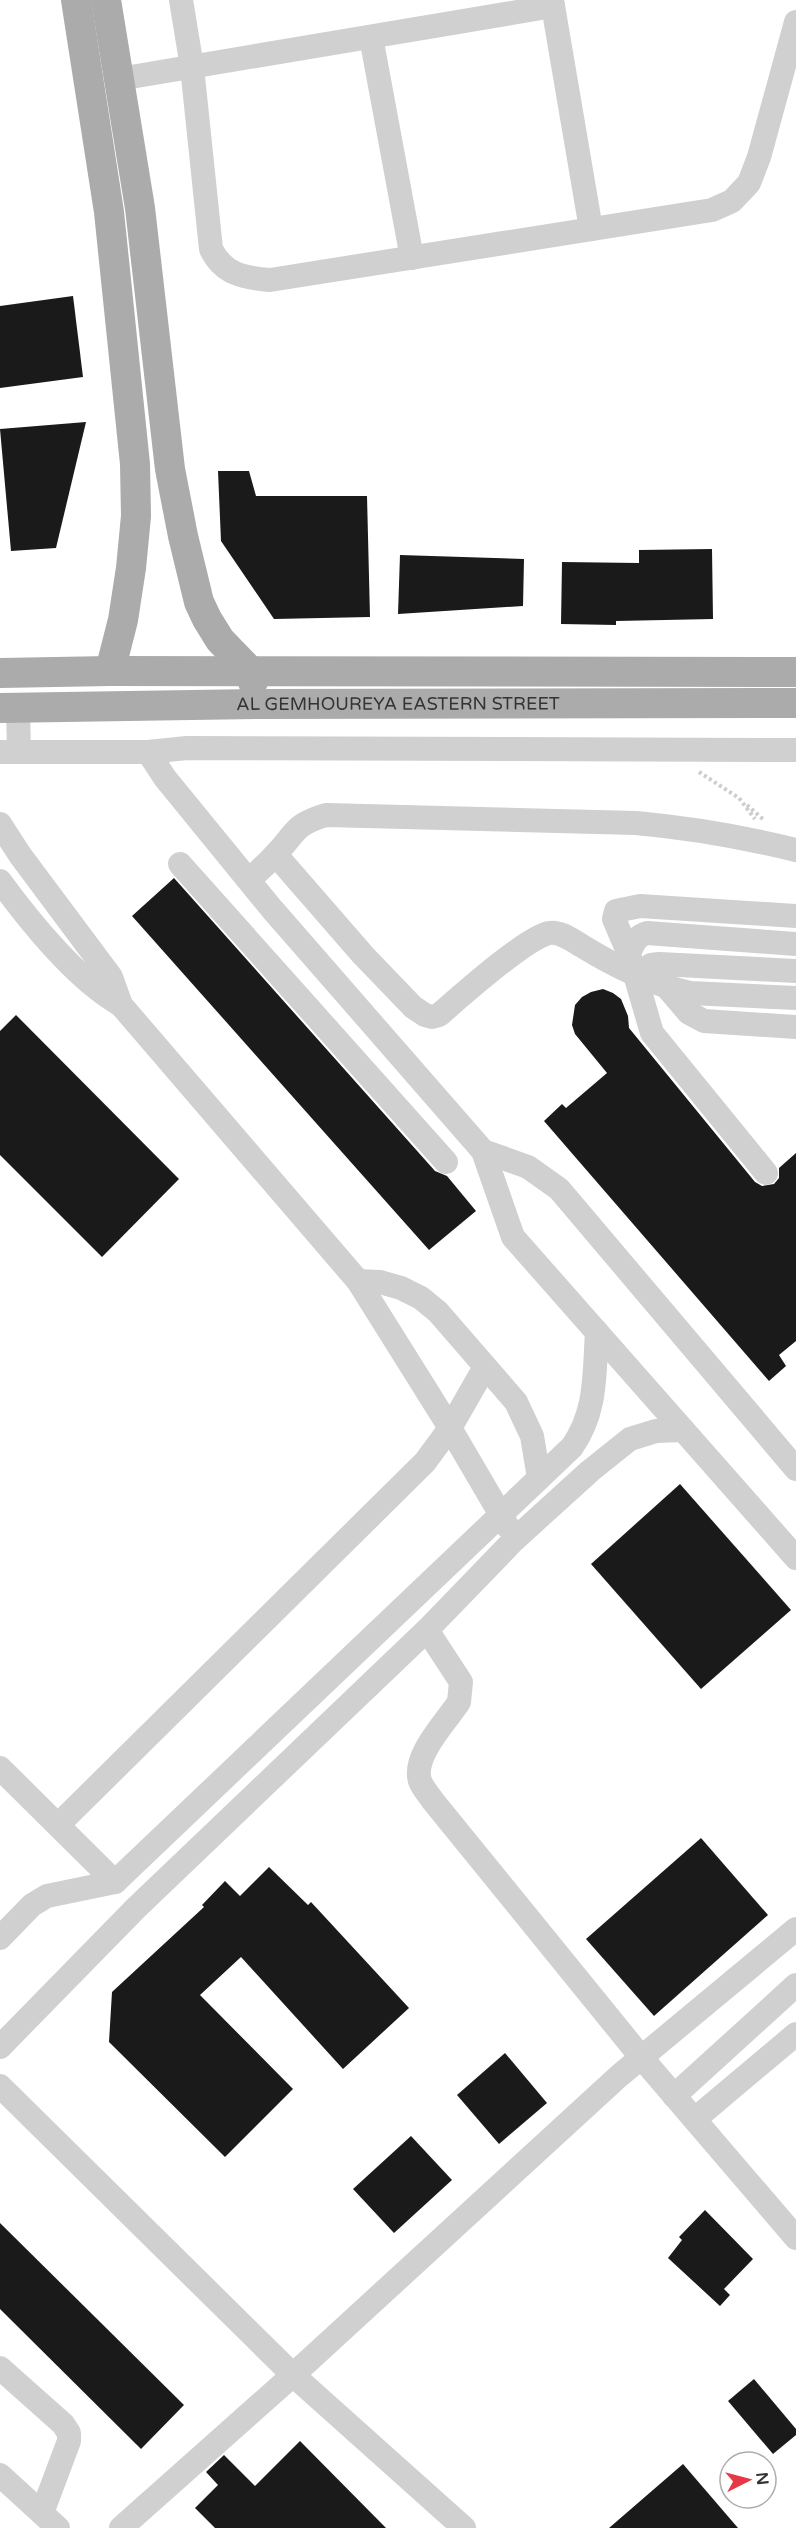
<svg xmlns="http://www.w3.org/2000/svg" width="796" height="2528" viewBox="0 0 796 2528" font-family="'Varela Round',sans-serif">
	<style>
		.building { fill: #1a1a1a }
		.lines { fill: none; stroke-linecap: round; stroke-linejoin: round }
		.path { stroke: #cdcdcd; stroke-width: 4; stroke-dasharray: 3 3; stroke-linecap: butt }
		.minor { stroke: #d0d0d0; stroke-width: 24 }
		.major { stroke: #ababab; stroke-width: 30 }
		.labels { text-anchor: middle; stroke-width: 6; stroke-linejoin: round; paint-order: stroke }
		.street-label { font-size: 18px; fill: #333; stroke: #fff }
	</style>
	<rect width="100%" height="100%" fill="#fff"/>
	<g class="building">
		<path d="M 73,296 L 83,377 L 0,388 L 0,306 Z"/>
		<path d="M 86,422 L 56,548 L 11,551 L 0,429 Z"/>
		<path d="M 218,471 L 249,471 L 256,496 L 367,496 L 370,617 L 274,619 L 221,541 Z"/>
		<path d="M 712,549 L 713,619 L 616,621 L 616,625 L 561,624 L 562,562 L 639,563 L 639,550 Z"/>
		<path d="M 400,555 L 524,559 L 523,606 L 398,614 Z"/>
		<path d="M 174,878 L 435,1171 L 447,1176 L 476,1211 L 429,1250 L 132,916 Z"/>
		<path d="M 603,989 L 613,993 L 621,999 L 628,1016 L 629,1028 L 755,1182 L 762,1186 L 774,1184 L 779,1178 L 779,1168 L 796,1153 L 796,1341 L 779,1355 L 786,1366 L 769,1381 L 544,1121 L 562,1104 L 566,1108 L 607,1073 L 575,1034 L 572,1025 L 575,1005 L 582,997 L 591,992 Z"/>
		<path d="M 16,1015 L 179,1179 L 102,1257 L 0,1155 L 0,1031 Z"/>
		<path d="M 680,1484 L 791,1610 L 701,1689 L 591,1564 Z"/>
		<path d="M 701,1838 L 768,1915 L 654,2016 L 586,1939 Z"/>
		<path d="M 269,1867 L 308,1905 L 311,1902 L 409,2008 L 343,2069 L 241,1957 L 200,1995 L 293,2089 L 225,2157 L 109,2042 L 112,1992 L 204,1907 L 202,1905 L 225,1881 L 240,1896 Z"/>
		<path d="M 505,2053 L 547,2103 L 499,2144 L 457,2095 Z"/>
		<path d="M 411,2136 L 452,2180 L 394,2233 L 353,2189 Z"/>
		<path d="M 705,2210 L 753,2259 L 724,2289 L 730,2295 L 720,2306 L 668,2258 L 682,2240 L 679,2237 Z"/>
		<path d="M 0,2223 L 184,2405 L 141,2449 L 0,2309 Z"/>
		<path d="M 754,2379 L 796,2429 L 796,2435 L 773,2454 L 728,2401 Z"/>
		<path d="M 300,2441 L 386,2528 L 215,2528 L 195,2508 L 218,2485 L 206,2472 L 224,2455 L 255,2486 Z"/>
		<path d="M 683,2464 L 738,2528 L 609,2528 Z"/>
	</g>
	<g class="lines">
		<g class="path">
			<path d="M 699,772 L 739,798 L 755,819"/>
			<path d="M 747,805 L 764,820"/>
		</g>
		<g class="minor">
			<path d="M 181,0 L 192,67 L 211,249 C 223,274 244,278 270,280 L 712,210 L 732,201 L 749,183 L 759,157 L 796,22"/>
			<path d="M 552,0 L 591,229"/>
			<path d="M 371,37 L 412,258"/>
			<path d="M 119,79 L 553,6"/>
			<path d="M 18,708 L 19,752"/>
			<path d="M 0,752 L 148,752 L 187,748 L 796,750"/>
			<path d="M 148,752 L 165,778 L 272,909 L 483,1151 L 513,1237 L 796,1558"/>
			<path d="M 0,824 L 20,855 L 111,977 L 121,1005"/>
			<path d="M 276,855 L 363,955 L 413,1007 L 425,1015 L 432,1017 L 439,1015 C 461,996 524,939 549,933 C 560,931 572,940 582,946 C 616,967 651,984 690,993 L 796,998"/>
			<path d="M 180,864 L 446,1162"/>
			<path d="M 249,880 C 257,872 266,865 274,856 C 296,834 292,825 326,815 L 636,823 C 691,828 743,837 796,850"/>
			<path d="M 0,881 C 30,922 78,981 121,1005 L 358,1281 L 450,1428 L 508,1527"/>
			<path d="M 629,954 L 614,919 L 616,911 L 640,906 L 796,916"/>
			<path d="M 636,976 L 651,965 L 659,964 L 796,971"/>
			<path d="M 665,985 L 689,1013 L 704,1021 L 796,1027"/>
			<path d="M 483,1151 L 528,1167 L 559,1189 L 796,1469"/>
			<path d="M 766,1173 L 652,1033 L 629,954 C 633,944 636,936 647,933 L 796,944"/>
			<path d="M 358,1281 L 380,1282 L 401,1288 L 421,1298 L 438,1312 L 516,1402 L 532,1436 L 539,1478"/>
			<path d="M 427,1630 L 461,1682 L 459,1702 C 446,1722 412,1756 420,1781 C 422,1787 429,1795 433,1801 L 641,2057 L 796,2238"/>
			<path d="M 0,1768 L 115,1882"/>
			<path d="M 59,1824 L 425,1462 L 450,1428 L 485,1367"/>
			<path d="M 0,1938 L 32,1905 L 47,1896 L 115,1882 L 572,1447 C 597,1411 594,1375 597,1332"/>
			<path d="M 0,2047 L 136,1908 L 427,1630 L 514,1540 L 590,1471 L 630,1439 L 656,1431 L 683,1430"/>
			<path d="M 0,2086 L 293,2375 L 464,2528"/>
			<path d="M 674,2096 L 796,1985"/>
			<path d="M 695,2119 L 796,2034"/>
			<path d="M 0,2368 L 63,2424 L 69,2433 L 69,2441 L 42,2513"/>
			<path d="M 0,2475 L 58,2528"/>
			<path d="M 121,2528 L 293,2375 L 619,2076 L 796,1929"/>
		</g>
		<g class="major">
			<path d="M 76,0 L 109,212 L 135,464 L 136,516 L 131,568 L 123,620 L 110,671"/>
			<path d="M 106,0 L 140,208 L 170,469 L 183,536 L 199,602 L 207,619 L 220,640 L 251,672 L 253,682"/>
			<path d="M 0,673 L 110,671 L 796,672"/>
			<path id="s1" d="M 0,708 L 257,704 L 796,703"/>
		</g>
	</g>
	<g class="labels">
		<g class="street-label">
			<text dy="6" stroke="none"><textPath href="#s1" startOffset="398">AL GEMHOUREYA EASTERN STREET</textPath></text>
		</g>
	</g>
	<g transform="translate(748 2480) rotate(84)"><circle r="28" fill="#ffffff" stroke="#adadad" stroke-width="1.5"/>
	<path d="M0-4.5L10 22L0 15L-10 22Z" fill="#e63946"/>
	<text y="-9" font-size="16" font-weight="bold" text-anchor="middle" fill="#333333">N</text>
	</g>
</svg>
